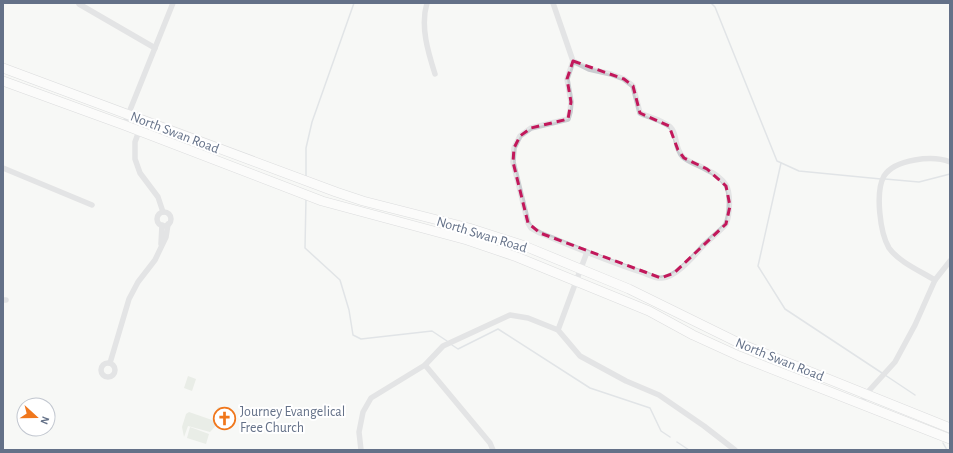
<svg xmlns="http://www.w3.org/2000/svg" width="953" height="453" viewBox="0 0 953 453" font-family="'Alegreya Sans',sans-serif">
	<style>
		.green { fill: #d7e0d5 }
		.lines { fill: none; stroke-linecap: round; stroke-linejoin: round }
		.stream { stroke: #c5cdd4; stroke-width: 1.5 }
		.primary-casing { stroke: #babdc2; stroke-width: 10 }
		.minor { stroke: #caccd0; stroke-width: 5.5 }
		.primary { stroke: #fff; stroke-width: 9 }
		.marked { fill: none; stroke: #c2185b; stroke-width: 3; stroke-dasharray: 8 5; stroke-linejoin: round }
		.labels { text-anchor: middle; stroke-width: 4; stroke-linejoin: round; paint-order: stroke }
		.street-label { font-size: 14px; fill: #647188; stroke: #fff }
		.poi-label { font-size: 14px; fill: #647188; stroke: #fff; text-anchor: start }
	</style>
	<rect width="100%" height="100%" fill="#f7f8f5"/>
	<g class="green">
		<path d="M 188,376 L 196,379 L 192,391 L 184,388 Z"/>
		<path d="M 218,407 L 229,412 L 227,422 L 221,420 L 210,432 L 188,426 L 184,437 L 182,427 L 186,414 L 189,412 L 212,420 Z"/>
		<path d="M 190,427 L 209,434 L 206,444 L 187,438 Z"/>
	</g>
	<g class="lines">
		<g class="stream">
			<path d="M 711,3 L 715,7 L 777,161 L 799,171 L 881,179"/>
			<path d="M 781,163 L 758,266 L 785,309 L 882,373"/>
			<path d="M 306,177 L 306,148 L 312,122 L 354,3"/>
			<path d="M 885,179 L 919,182 L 950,174"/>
			<path d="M 306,198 L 305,248 L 340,280 L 349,310 L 353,335 L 361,339 L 432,331 L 447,341"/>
			<path d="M 452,345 L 458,349 L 498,329 L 590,388 L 650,408 L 661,431 L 670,437"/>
			<path d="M 885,375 L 915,395"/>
			<path d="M 677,442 L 689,450"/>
			<path d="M 943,443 L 947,450"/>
		</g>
		<defs>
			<g id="primary">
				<path d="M 3,68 L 336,192 L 363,201 L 469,228 L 522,245 L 629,289 L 741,344 L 950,428"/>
				<path d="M 3,81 L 124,125 L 322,201 L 467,240 L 517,257 L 649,311 L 693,335 L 739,356 L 950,439"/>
			</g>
		</defs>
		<use href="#primary" class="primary-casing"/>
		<g class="minor">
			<path d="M 427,3 C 420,26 428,52 435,74"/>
			<path d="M 553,3 L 573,61 L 567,79 L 571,102 L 570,112 L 568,119 L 531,128 L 520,136 L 514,148 L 513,162 L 528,223 L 531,228 L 540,233 C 574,247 609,262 644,273 C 649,275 657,279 662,278 C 676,277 693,257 702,247 C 707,241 722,230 726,224 C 730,215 731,193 726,185 C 722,179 714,173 707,170 C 699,165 690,163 683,157 C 674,147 678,138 672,129 C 668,122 648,117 640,113 L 633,86 L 624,79 L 611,74 L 589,69 L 573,61"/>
			<path d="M 79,4 L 155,48"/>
			<path d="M 143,120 L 135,142 L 135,159 L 140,173 L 158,197 L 163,212"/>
			<path d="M 124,125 L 173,3"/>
			<path d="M 3,168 L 92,205"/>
			<circle cx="164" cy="219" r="7"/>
			<path d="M 161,244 L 162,225"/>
			<path d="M 935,280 C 920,271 899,262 889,248 C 880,233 875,192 884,176 C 895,159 933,155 950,162"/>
			<path d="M 3,300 L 6,300"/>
			<path d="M 558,330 L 587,252"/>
			<path d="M 110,363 L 129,299 L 138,282 L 155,260 L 166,237 L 168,224"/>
			<circle cx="108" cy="370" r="7"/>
			<path d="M 425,365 L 490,443 L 493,450"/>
			<path d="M 862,404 L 866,394 L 895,362 L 915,325 L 935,280 L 950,261"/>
			<path d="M 361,450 L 359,432 L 363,412 L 371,398 L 425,365 L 443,346 L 510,315 L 528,318 L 558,330 L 580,356 L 626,381 L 659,395 L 704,426 L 735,450"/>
		</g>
		<use href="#primary" class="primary"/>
	</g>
	<path d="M0 0H953V453H0ZM 573,61 L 624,79 L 633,86 L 640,113 L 669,126 L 678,150 L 684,158 L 707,169 L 726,186 L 730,206 L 726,224 L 674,273 L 661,278 L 540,233 L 528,223 L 513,162 L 514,148 L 520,136 L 531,128 L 568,119 L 571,102 L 567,79 Z" fill="#f7f8f5" fill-opacity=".55" fill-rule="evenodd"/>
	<path class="marked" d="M 573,61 L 624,79 L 633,86 L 640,113 L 669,126 L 678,150 L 684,158 L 707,169 L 726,186 L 730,206 L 726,224 L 674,273 L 661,278 L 540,233 L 528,223 L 513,162 L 514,148 L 520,136 L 531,128 L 568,119 L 571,102 L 567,79 Z"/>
	<defs>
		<symbol id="church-ring" viewBox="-11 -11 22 22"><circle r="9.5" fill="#fff" stroke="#f0771c" stroke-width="1.5"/><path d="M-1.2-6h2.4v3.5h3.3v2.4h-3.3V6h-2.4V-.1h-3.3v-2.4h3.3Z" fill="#f0771c"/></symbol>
	</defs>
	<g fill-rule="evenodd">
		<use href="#church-ring" x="212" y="406" width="25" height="25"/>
	</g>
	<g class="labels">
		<g class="street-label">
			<text transform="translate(175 132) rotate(21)" y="5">North Swan Road</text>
			<text transform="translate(482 234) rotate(17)" y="5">North Swan Road</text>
			<text transform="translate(780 359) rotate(22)" y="5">North Swan Road</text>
		</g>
		<g class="poi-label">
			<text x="240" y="416">Journey Evangelical<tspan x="240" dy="16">Free Church</tspan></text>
		</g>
	</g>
	<rect width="953" height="453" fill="none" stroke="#647188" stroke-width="8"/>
	<g transform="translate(36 417) rotate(111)"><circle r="19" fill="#ffffff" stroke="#c1c6cf"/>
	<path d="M0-3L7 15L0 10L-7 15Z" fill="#f0771c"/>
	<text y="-6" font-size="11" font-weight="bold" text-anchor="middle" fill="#647188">N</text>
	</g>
</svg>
